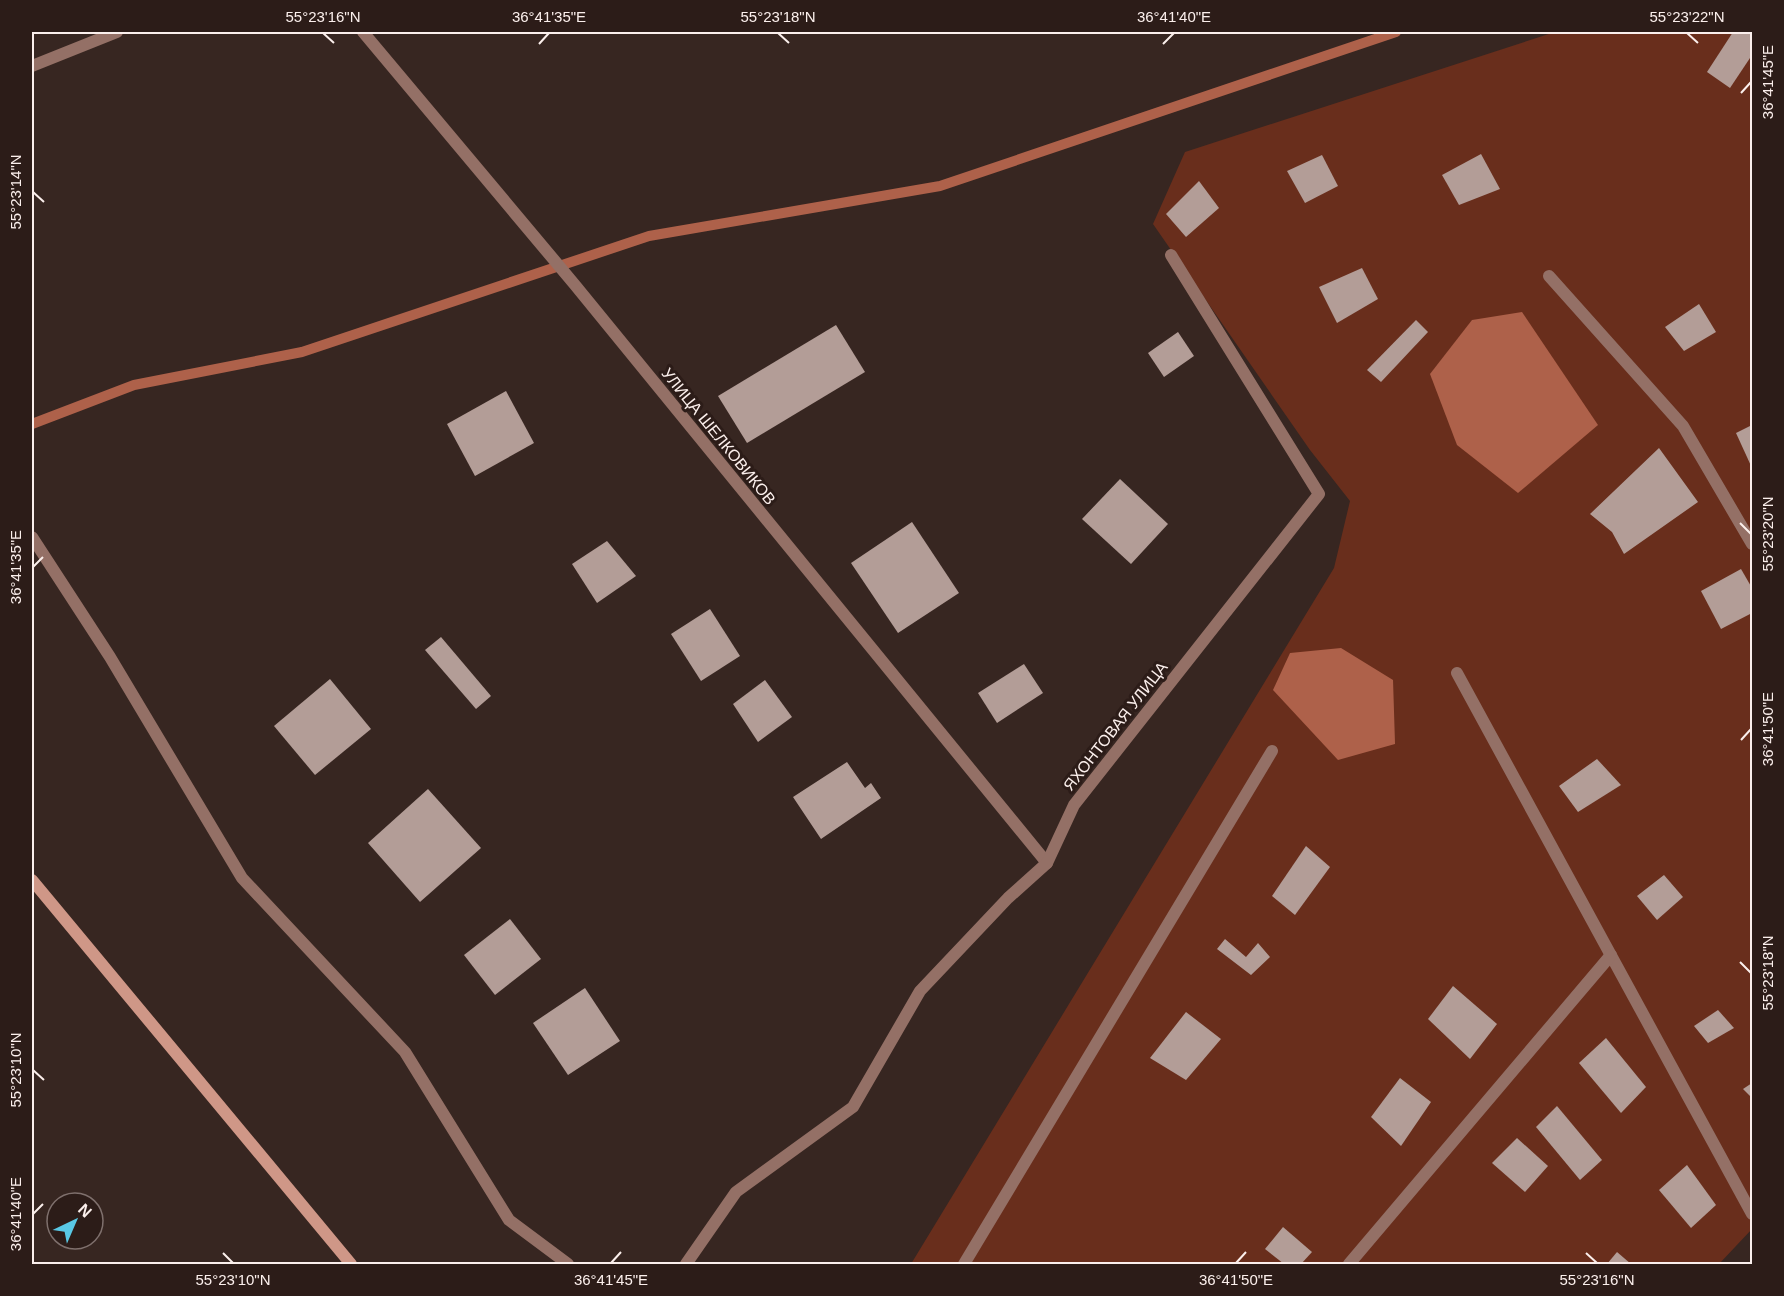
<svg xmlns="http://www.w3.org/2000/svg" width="1784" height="1296" viewBox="0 0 1784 1296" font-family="Helvetica,sans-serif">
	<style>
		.green { fill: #692e1c }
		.water { fill: #ae614a }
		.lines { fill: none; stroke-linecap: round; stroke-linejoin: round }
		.stream { stroke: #ae614a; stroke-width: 10 }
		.building { fill: #b39d97 }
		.lane { stroke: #947066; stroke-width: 12 }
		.street { stroke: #947066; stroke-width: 12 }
		.secondary { stroke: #cf9787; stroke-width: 12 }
		.ticks { fill: none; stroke: #fbefec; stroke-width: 2 }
		.labels { text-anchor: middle; stroke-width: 6; stroke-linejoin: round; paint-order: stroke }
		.street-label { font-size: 16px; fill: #fbefec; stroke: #2c1c18 }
		.neatline { fill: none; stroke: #fbefec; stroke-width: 2 }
		.ticks-label { font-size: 15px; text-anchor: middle; fill: #fbefec }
	</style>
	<rect width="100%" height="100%" fill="#372621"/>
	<path class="green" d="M 1555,32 L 1752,32 L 1752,1229 L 1719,1264 L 911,1264 L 1334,568 L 1350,501 L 1310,450 L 1153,224 L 1185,152 Z"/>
	<g class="water">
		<path d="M 1522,312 L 1598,425 L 1518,493 L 1457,445 L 1430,374 L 1472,320 Z"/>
		<path d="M 1341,648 L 1393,680 L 1395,744 L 1338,760 L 1273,690 L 1290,653 Z"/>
	</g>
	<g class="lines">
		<path class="stream" d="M 32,424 L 134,385 L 302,352 L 649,236 L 940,186 L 1396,32"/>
	</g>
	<g class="building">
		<path d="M 1733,32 L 1752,34 L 1752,55 L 1730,88 L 1707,72 Z"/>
		<path d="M 1481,154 L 1500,189 L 1459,205 L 1442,175 Z"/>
		<path d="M 1322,155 L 1338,186 L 1305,203 L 1287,171 Z"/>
		<path d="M 1199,181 L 1219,208 L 1186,237 L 1166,214 Z"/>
		<path d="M 1362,268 L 1378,299 L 1337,323 L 1319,287 Z"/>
		<path d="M 1699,304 L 1716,332 L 1684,351 L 1665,327 Z"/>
		<path d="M 1416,320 L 1428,332 L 1381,382 L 1367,370 Z"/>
		<path d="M 836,325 L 865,372 L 747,443 L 718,396 Z"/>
		<path d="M 1178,332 L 1194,356 L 1164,377 L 1148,353 Z"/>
		<path d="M 506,391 L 534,443 L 475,476 L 447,424 Z"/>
		<path d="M 1752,425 L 1752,468 L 1736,433 Z"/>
		<path d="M 1659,448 L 1698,502 L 1624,554 L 1612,532 L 1590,514 Z"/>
		<path d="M 1120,479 L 1168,524 L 1131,564 L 1082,519 Z"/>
		<path d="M 912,522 L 959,593 L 898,633 L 851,563 Z"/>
		<path d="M 607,541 L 636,576 L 597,603 L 572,564 Z"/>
		<path d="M 1741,569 L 1752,588 L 1752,613 L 1721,629 L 1701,591 Z"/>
		<path d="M 710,609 L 740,656 L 701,681 L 671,634 Z"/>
		<path d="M 441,637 L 491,696 L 476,709 L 425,650 Z"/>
		<path d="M 1024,664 L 1043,693 L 997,723 L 978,693 Z"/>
		<path d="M 330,679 L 371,729 L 315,775 L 274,726 Z"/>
		<path d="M 765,680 L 792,717 L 758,742 L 733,704 Z"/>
		<path d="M 1597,759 L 1621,785 L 1578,812 L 1559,786 Z"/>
		<path d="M 847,762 L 865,788 L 871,783 L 881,798 L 821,839 L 793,797 Z"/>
		<path d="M 428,789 L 481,848 L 420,902 L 368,843 Z"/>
		<path d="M 1306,846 L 1330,867 L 1295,915 L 1272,896 Z"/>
		<path d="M 1664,875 L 1683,897 L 1657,920 L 1637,896 Z"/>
		<path d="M 510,919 L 541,959 L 495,995 L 464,955 Z"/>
		<path d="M 1225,939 L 1246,957 L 1258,943 L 1270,957 L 1251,975 L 1217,949 Z"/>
		<path d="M 1453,986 L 1497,1024 L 1470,1059 L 1428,1019 Z"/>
		<path d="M 585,988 L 620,1041 L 568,1075 L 533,1023 Z"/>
		<path d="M 1718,1010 L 1734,1028 L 1708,1043 L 1694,1026 Z"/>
		<path d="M 1186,1012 L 1221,1039 L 1186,1080 L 1150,1058 Z"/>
		<path d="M 1606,1038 L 1646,1087 L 1621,1113 L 1579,1063 Z"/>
		<path d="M 1400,1078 L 1431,1102 L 1401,1146 L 1371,1117 Z"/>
		<path d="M 1752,1083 L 1752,1098 L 1743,1089 Z"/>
		<path d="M 1557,1106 L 1602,1160 L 1580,1180 L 1536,1127 Z"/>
		<path d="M 1517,1138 L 1548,1166 L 1525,1192 L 1492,1163 Z"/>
		<path d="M 1687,1165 L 1716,1205 L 1691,1228 L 1659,1190 Z"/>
		<path d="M 1283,1227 L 1312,1252 L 1301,1264 L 1284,1264 L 1265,1249 Z"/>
		<path d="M 1617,1252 L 1631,1264 L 1607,1264 Z"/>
	</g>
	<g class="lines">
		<g class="lane">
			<path d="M 363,32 L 575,285 L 1047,863"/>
			<path d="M 1549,276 L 1683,426 L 1752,544"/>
			<path d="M 1457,673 L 1752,1214"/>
			<path d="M 964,1264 L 1272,751"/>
			<path d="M 1349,1264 L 1611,955"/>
		</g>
		<g class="street">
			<path d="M 32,66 L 117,32"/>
			<path d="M 32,537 L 110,657 L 242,878 L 405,1052 L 509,1220 L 568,1264"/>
			<path d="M 686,1264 L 736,1192 L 853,1107 L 920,991 L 1008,898 L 1047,863 L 1074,805 L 1319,494 L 1171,255"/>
		</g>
		<path class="secondary" d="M 32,880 L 351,1264"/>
	</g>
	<path class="ticks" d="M 323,33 L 334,43M 778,33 L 789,43M 1687,33 L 1698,43M 539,44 L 549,33M 1163,44 L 1174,33M 1741,93 L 1751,82M 33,192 L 44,202M 1740,523 L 1751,534M 33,567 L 43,557M 1741,740 L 1751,729M 1740,962 L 1751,973M 33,1070 L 44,1080M 33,1214 L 43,1204M 223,1253 L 233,1263M 1586,1253 L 1597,1263M 611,1263 L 621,1252M 1236,1263 L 1246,1252"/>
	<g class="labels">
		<g class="street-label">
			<text transform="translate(719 436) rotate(51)" y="6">УЛИЦА ШЕЛКОВИКОВ</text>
			<text transform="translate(1115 726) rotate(-52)" y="6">ЯХОНТОВАЯ УЛИЦА</text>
		</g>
	</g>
	<rect width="1784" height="1296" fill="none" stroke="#2c1c18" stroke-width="66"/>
	<g transform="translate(75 1221) rotate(44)"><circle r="28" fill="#2c1c18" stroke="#7f706d" stroke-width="1.5"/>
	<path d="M0-4.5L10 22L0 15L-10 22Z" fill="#59c8e5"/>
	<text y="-9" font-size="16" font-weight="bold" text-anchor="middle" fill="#fbefec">N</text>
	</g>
	<rect x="33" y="33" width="1718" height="1230" class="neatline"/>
	<g class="ticks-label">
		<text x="323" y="22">55°23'16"N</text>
		<text x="549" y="22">36°41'35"E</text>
		<text x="778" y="22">55°23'18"N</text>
		<text x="1174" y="22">36°41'40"E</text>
		<text x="1687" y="22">55°23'22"N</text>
		<text transform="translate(1768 82) rotate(-90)" y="5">36°41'45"E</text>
		<text transform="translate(16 192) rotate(-90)" y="5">55°23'14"N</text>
		<text transform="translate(1768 534) rotate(-90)" y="5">55°23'20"N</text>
		<text transform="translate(16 567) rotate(-90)" y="5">36°41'35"E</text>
		<text transform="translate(1768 729) rotate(-90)" y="5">36°41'50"E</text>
		<text transform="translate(1768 973) rotate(-90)" y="5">55°23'18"N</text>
		<text transform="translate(16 1070) rotate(-90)" y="5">55°23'10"N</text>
		<text transform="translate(16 1214) rotate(-90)" y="5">36°41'40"E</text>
		<text x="233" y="1285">55°23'10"N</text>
		<text x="611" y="1285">36°41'45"E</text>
		<text x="1236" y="1285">36°41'50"E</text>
		<text x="1597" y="1285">55°23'16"N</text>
	</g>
</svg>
